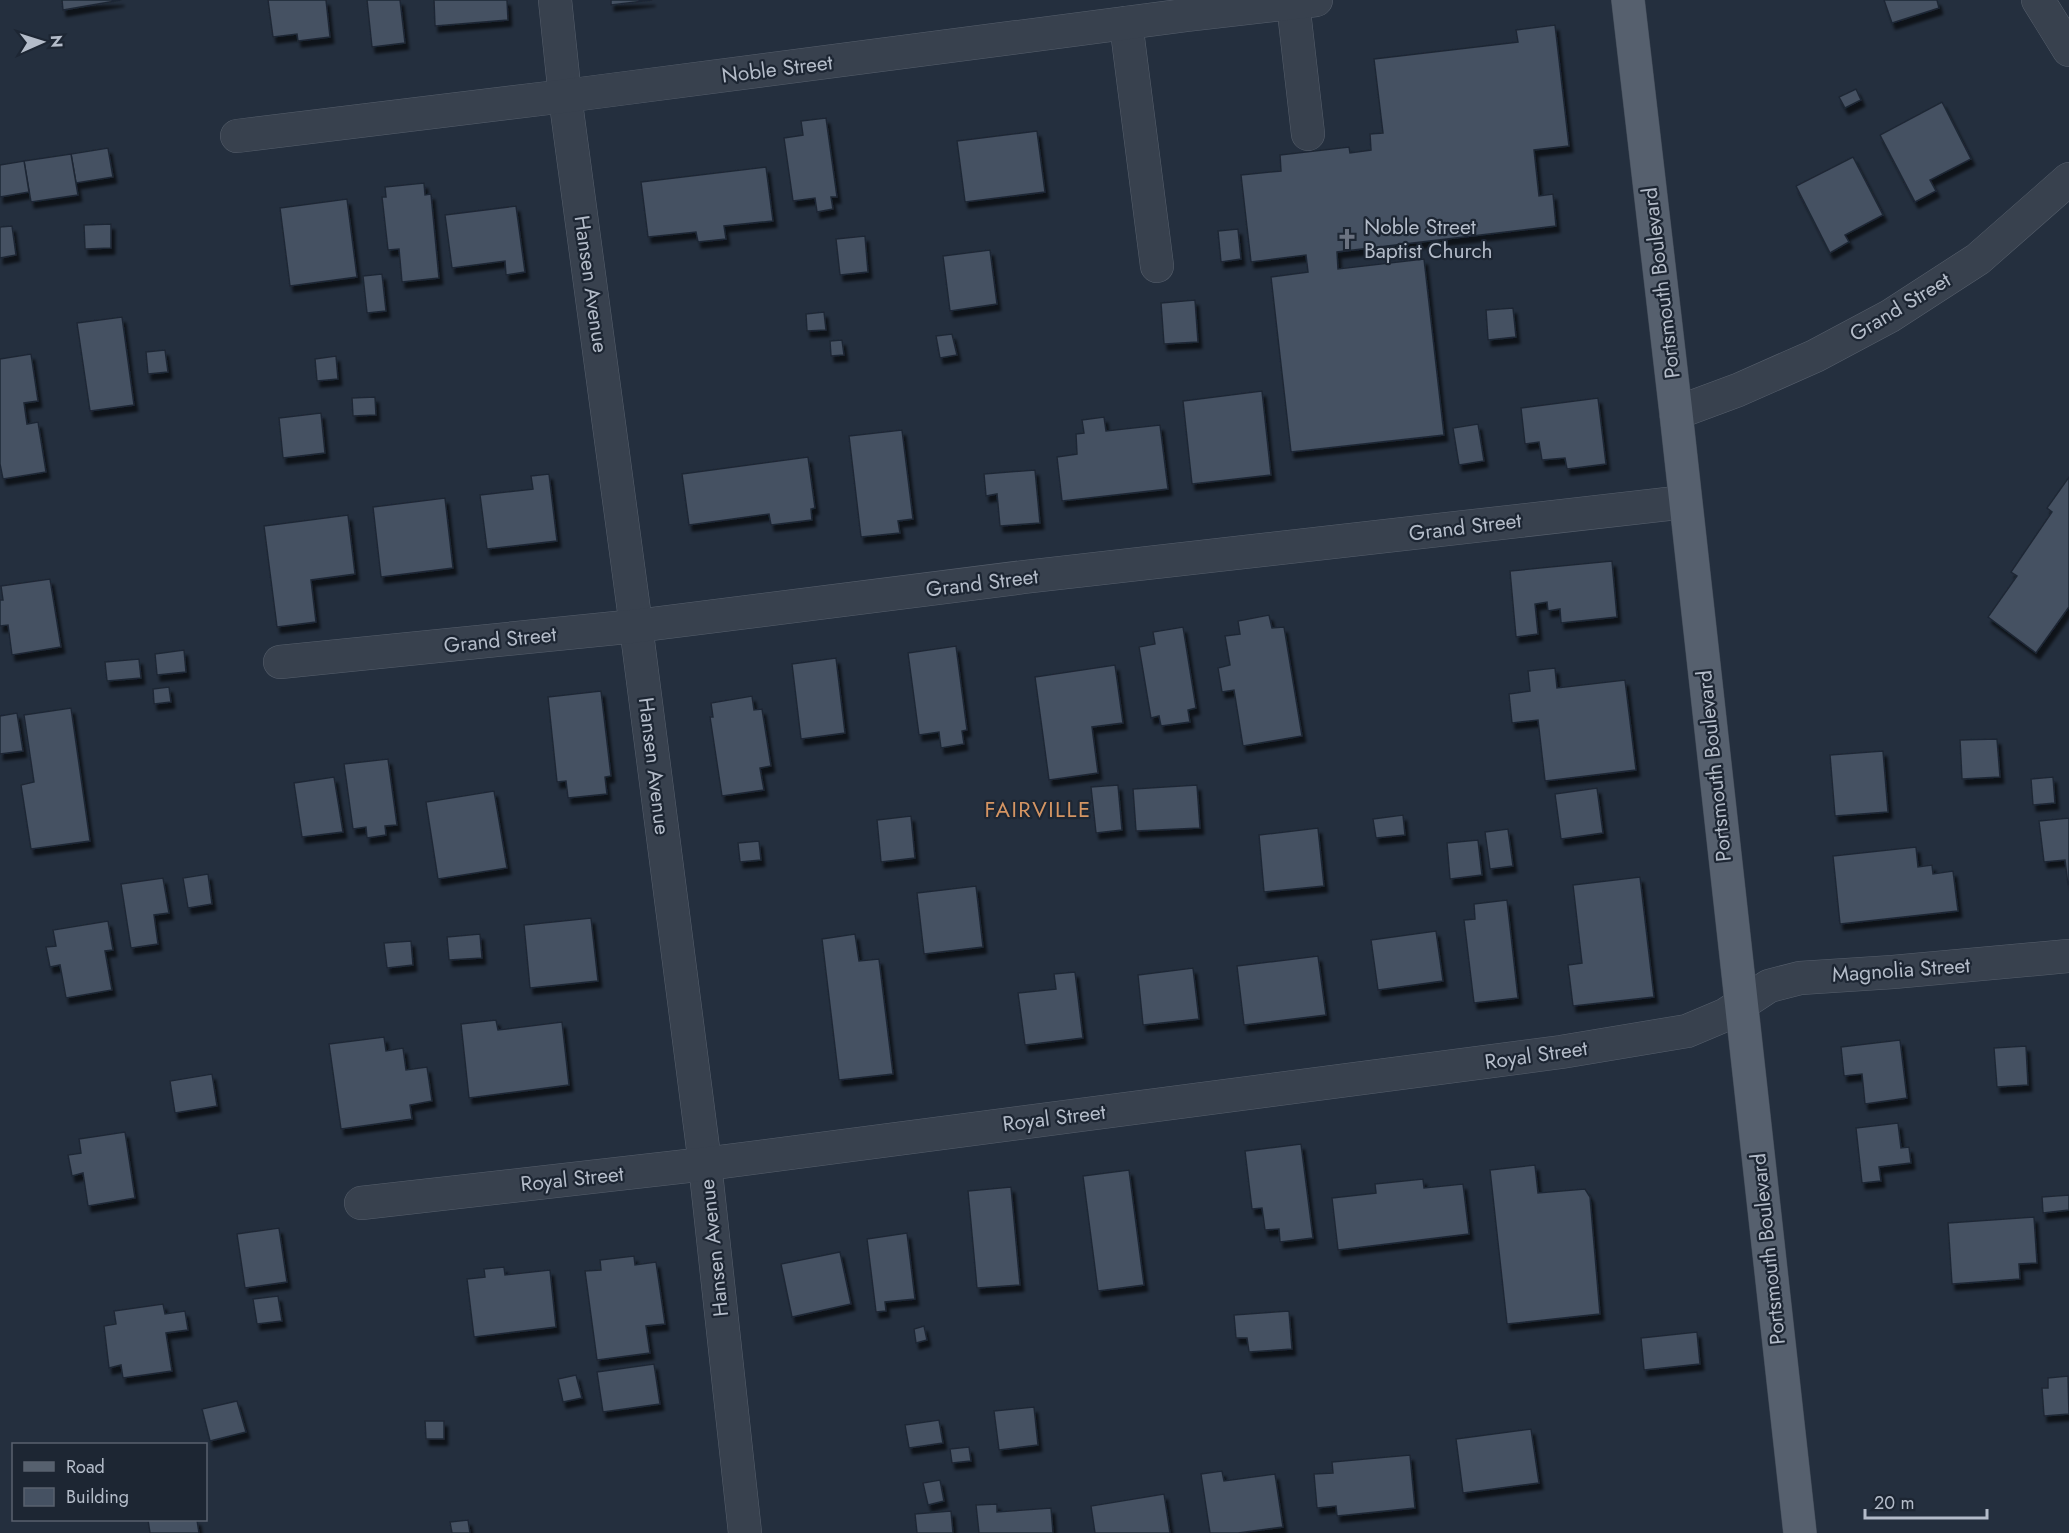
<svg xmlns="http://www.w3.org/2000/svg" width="2069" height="1533" viewBox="0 0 2069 1533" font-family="Jost,sans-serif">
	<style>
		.building { fill: #455162; stroke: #1f2835; stroke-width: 1.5; filter: url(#shadow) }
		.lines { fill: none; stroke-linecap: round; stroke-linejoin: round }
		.minor-casing { stroke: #565f6c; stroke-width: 34 }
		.major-casing { stroke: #414a57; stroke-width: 34 }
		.minor { stroke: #38414e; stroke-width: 33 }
		.major { stroke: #56606e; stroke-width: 33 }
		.labels { text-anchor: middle; stroke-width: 4.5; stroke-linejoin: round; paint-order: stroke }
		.street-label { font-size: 21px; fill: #b4bcc9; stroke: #1d2633 }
		.poi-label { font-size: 21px; fill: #b4bcc9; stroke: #1d2633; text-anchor: start }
		.neighbourhood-label { font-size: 22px; letter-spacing: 1.5px; fill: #d59563; stroke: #1d2633 }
	</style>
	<defs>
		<filter id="shadow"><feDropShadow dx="3.5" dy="6" stdDeviation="1.5" flood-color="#0009"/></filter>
	</defs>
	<rect width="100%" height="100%" fill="#242f3e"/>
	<g class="building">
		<path d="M 62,0 L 121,0 L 63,10 Z"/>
		<path d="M 268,0 L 326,0 L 330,37 L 298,41 L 297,34 L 273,37 Z"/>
		<path d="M 367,0 L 400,0 L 405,43 L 372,47 Z"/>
		<path d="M 434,0 L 507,0 L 508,20 L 435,26 Z"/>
		<path d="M 611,0 L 652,0 L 611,5 Z"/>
		<path d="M 1884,0 L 1937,0 L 1939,8 L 1892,23 Z"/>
		<path d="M 1555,25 L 1569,146 L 1534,150 L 1539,196 L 1553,194 L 1556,226 L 1337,252 L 1338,269 L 1424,259 L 1444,435 L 1291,452 L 1271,277 L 1308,272 L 1306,255 L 1251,262 L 1241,175 L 1281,171 L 1280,155 L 1349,147 L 1350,153 L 1371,150 L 1370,134 L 1383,133 L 1374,59 L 1518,42 L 1516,30 Z"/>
		<path d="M 1856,89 L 1861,100 L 1845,108 L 1839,97 Z"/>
		<path d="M 1942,102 L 1971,159 L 1930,180 L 1936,191 L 1915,202 L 1880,135 Z"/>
		<path d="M 826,118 L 837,197 L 831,197 L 833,209 L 817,212 L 815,198 L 793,201 L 784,138 L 803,135 L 801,121 Z"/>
		<path d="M 1037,131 L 1045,192 L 965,202 L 957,141 Z"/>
		<path d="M 108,148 L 113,177 L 76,183 L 71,154 Z"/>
		<path d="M 71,154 L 78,195 L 31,202 L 24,161 Z"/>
		<path d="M 1853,157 L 1883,215 L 1845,235 L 1849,242 L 1830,253 L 1796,186 Z"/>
		<path d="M 24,161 L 29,192 L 0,197 L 0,165 Z"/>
		<path d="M 766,167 L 773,221 L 724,226 L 726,239 L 698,242 L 696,232 L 648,237 L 641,182 Z"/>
		<path d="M 424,183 L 425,195 L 431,194 L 439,278 L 402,282 L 399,249 L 388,250 L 382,197 L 386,197 L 385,187 Z"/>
		<path d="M 347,199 L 357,277 L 290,286 L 280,208 Z"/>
		<path d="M 516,206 L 525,272 L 506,275 L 505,261 L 452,268 L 445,215 Z"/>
		<path d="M 111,224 L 111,248 L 85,249 L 84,225 Z"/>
		<path d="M 12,226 L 16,255 L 0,258 L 0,227 Z"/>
		<path d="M 1238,229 L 1241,259 L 1221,262 L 1218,231 Z"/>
		<path d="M 865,236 L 868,272 L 840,275 L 836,239 Z"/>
		<path d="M 990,250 L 997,304 L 950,311 L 943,256 Z"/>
		<path d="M 382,274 L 386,311 L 367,313 L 363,276 Z"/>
		<path d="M 1195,300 L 1198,342 L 1164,344 L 1161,303 Z"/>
		<path d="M 1513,308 L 1516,337 L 1488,340 L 1486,310 Z"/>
		<path d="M 824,312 L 826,330 L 807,331 L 806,314 Z"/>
		<path d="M 122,317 L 134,405 L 90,411 L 77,323 Z"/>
		<path d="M 952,334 L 957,355 L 940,358 L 936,336 Z"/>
		<path d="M 842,340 L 844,355 L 831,356 L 830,341 Z"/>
		<path d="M 165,350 L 168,372 L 148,374 L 146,352 Z"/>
		<path d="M 31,354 L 38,401 L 24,403 L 27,424 L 38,422 L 46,472 L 3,479 L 0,464 L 0,359 Z"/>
		<path d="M 336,356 L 338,379 L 317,381 L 315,359 Z"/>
		<path d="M 1262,391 L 1271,475 L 1192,484 L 1183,401 Z"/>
		<path d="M 375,397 L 376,415 L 353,416 L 352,398 Z"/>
		<path d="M 1598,398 L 1606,464 L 1567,469 L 1565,458 L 1542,460 L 1539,442 L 1525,444 L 1521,408 Z"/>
		<path d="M 321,413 L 325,453 L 283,458 L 279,418 Z"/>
		<path d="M 1104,417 L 1106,431 L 1160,425 L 1168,489 L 1062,501 L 1057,457 L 1077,454 L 1076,434 L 1084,433 L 1082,420 Z"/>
		<path d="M 1478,424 L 1484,461 L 1459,465 L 1453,428 Z"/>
		<path d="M 902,430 L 913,519 L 898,521 L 900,533 L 861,537 L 849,436 Z"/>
		<path d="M 808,457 L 815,508 L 811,509 L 812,520 L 771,525 L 769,514 L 689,525 L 682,474 Z"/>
		<path d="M 1035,470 L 1040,523 L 1000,526 L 997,494 L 986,496 L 984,474 Z"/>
		<path d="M 549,474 L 557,541 L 487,549 L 480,495 L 533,489 L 531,476 Z"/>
		<path d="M 2069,477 L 2069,607 L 2036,653 L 1988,617 L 2017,576 L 2011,572 L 2052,512 L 2047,508 Z"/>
		<path d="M 445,498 L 453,568 L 381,577 L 373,507 Z"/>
		<path d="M 348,515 L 355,574 L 311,580 L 316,622 L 277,627 L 264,526 Z"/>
		<path d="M 1612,561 L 1617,617 L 1561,623 L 1560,609 L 1548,611 L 1547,602 L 1535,604 L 1538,634 L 1516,637 L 1510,571 Z"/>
		<path d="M 50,579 L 61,647 L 12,655 L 8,625 L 0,626 L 0,600 L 3,600 L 1,586 Z"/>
		<path d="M 1269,615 L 1272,628 L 1284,627 L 1302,736 L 1243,746 L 1234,690 L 1222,692 L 1218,668 L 1230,665 L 1225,636 L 1240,634 L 1238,621 Z"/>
		<path d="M 1183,627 L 1196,708 L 1188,710 L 1190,722 L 1161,726 L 1159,716 L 1151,718 L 1139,647 L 1155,644 L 1153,632 Z"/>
		<path d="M 956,646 L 967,730 L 962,731 L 964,744 L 941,748 L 939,732 L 919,735 L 908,653 Z"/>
		<path d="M 184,650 L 186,672 L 157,675 L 155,654 Z"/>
		<path d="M 836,658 L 845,733 L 801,739 L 792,664 Z"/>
		<path d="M 139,659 L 141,678 L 107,681 L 105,662 Z"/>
		<path d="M 1115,665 L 1123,723 L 1092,727 L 1098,773 L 1049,780 L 1035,677 Z"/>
		<path d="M 1555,668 L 1557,688 L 1625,680 L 1636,770 L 1545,781 L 1538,720 L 1512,723 L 1509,694 L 1530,691 L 1528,671 Z"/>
		<path d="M 169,687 L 171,702 L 154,704 L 153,689 Z"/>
		<path d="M 601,691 L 611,776 L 605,777 L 607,794 L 568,798 L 566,781 L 557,782 L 548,697 Z"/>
		<path d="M 752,696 L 754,710 L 762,709 L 771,766 L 760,768 L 764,790 L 722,796 L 710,717 L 713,717 L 711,703 Z"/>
		<path d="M 71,708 L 90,841 L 31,849 L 21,785 L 34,782 L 24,715 Z"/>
		<path d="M 17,713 L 23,751 L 0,754 L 0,716 Z"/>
		<path d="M 1997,739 L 2000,777 L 1962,779 L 1960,740 Z"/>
		<path d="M 1883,751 L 1888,812 L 1835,816 L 1830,755 Z"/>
		<path d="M 388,759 L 397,825 L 385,826 L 386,835 L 367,838 L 366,827 L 353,829 L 344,764 Z"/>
		<path d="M 334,777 L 343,832 L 302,837 L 294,783 Z"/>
		<path d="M 2053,777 L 2055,803 L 2033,805 L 2031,779 Z"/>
		<path d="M 1118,785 L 1122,830 L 1096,833 L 1091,787 Z"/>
		<path d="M 1197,785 L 1200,828 L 1136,831 L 1133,789 Z"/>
		<path d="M 1597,788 L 1603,833 L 1561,839 L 1555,794 Z"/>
		<path d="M 494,791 L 507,868 L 438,879 L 426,802 Z"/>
		<path d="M 1403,815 L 1405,835 L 1376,838 L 1373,819 Z"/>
		<path d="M 911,816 L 915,858 L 881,862 L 877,820 Z"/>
		<path d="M 2069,818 L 2069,885 L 2068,885 L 2065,860 L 2044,862 L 2039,821 Z"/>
		<path d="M 1318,828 L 1324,886 L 1264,892 L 1259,835 Z"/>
		<path d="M 1508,829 L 1513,866 L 1490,869 L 1485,832 Z"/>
		<path d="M 1478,840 L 1482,875 L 1450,879 L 1447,843 Z"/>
		<path d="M 759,841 L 761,860 L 740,862 L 738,843 Z"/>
		<path d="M 1916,847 L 1918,867 L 1932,865 L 1933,874 L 1953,871 L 1958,911 L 1840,924 L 1833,856 Z"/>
		<path d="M 208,874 L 212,904 L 188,908 L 183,878 Z"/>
		<path d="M 1640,877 L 1654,997 L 1573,1006 L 1568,965 L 1582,963 L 1573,885 Z"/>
		<path d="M 163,878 L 169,913 L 154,915 L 158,944 L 131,948 L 121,884 Z"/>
		<path d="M 976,886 L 983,947 L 924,954 L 917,893 Z"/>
		<path d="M 1507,900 L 1518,998 L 1474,1003 L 1464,920 L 1475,919 L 1474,904 Z"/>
		<path d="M 591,918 L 598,981 L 530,988 L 524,925 Z"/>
		<path d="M 108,921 L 113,950 L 105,951 L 112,990 L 66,998 L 60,965 L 50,967 L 46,947 L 56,946 L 53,930 Z"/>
		<path d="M 1436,931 L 1443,981 L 1378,990 L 1371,940 Z"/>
		<path d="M 480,934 L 482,958 L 449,960 L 447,937 Z"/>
		<path d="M 855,934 L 859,961 L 879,959 L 893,1074 L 839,1080 L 822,939 Z"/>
		<path d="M 411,941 L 413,965 L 387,968 L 384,943 Z"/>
		<path d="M 1318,956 L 1326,1015 L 1244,1025 L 1237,966 Z"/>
		<path d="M 1193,968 L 1199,1019 L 1143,1025 L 1138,975 Z"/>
		<path d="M 1075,972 L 1083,1038 L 1025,1045 L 1018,993 L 1056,989 L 1054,974 Z"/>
		<path d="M 496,1020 L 498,1030 L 562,1022 L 569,1085 L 469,1098 L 461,1024 Z"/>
		<path d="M 384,1037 L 386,1051 L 403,1048 L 406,1070 L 427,1067 L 432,1101 L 410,1105 L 412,1119 L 341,1129 L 329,1044 Z"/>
		<path d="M 1900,1040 L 1907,1098 L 1865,1104 L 1862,1074 L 1844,1076 L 1841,1047 Z"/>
		<path d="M 2026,1046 L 2028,1085 L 1997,1087 L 1994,1048 Z"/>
		<path d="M 212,1074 L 217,1106 L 175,1113 L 170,1081 Z"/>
		<path d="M 1898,1123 L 1901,1148 L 1909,1147 L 1911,1163 L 1879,1167 L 1881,1181 L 1862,1183 L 1856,1128 Z"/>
		<path d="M 125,1132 L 135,1198 L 88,1206 L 83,1173 L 72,1176 L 68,1155 L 81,1153 L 79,1139 Z"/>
		<path d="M 1301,1144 L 1313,1238 L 1280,1242 L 1279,1229 L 1265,1230 L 1262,1208 L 1252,1209 L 1245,1151 Z"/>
		<path d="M 1535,1165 L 1538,1193 L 1585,1189 L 1590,1197 L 1600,1314 L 1507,1324 L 1490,1170 Z"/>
		<path d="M 1129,1170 L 1144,1285 L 1098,1291 L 1083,1176 Z"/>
		<path d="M 1423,1179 L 1424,1188 L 1463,1184 L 1469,1234 L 1338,1250 L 1332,1198 L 1376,1193 L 1375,1184 Z"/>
		<path d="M 1011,1187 L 1020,1285 L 977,1288 L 968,1191 Z"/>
		<path d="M 2069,1195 L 2069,1210 L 2043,1213 L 2042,1197 Z"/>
		<path d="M 2034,1217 L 2037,1263 L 2019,1264 L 2020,1279 L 1952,1284 L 1948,1223 Z"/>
		<path d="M 279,1228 L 287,1282 L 245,1288 L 237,1234 Z"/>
		<path d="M 907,1233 L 915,1299 L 885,1302 L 886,1311 L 876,1312 L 867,1239 Z"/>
		<path d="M 840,1252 L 851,1304 L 792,1317 L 781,1264 Z"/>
		<path d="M 634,1256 L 635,1265 L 656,1262 L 665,1324 L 646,1326 L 650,1353 L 597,1360 L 585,1271 L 601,1270 L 600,1260 Z"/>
		<path d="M 504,1267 L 505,1275 L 550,1270 L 556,1327 L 474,1337 L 467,1279 L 485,1277 L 484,1269 Z"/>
		<path d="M 278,1296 L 282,1321 L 257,1324 L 253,1299 Z"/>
		<path d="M 163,1304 L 165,1314 L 185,1311 L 188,1330 L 166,1333 L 172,1371 L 123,1378 L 121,1365 L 109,1368 L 104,1326 L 116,1324 L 114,1311 Z"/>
		<path d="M 1289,1311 L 1292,1349 L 1249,1352 L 1247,1338 L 1236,1338 L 1234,1315 Z"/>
		<path d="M 924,1326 L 927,1340 L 916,1343 L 914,1329 Z"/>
		<path d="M 1697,1332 L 1700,1364 L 1644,1370 L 1641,1338 Z"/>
		<path d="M 654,1364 L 660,1404 L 603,1412 L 597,1372 Z"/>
		<path d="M 576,1375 L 582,1398 L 563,1402 L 558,1379 Z"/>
		<path d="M 2068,1376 L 2069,1414 L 2044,1416 L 2042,1388 L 2048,1388 L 2048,1378 Z"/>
		<path d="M 237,1401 L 246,1432 L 210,1441 L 202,1409 Z"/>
		<path d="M 1034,1407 L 1038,1445 L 999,1450 L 994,1411 Z"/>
		<path d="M 939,1420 L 943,1443 L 909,1448 L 905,1425 Z"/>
		<path d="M 425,1421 L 444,1421 L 444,1439 L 426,1439 Z"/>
		<path d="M 1531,1429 L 1539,1483 L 1463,1493 L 1456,1439 Z"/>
		<path d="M 969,1447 L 971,1461 L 952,1463 L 950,1449 Z"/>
		<path d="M 1410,1455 L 1415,1508 L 1337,1516 L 1336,1506 L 1317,1508 L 1314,1474 L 1333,1473 L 1332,1462 Z"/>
		<path d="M 1222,1471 L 1224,1481 L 1275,1474 L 1283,1527 L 1238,1533 L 1210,1533 L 1201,1474 Z"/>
		<path d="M 940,1480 L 944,1501 L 928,1505 L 923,1483 Z"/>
		<path d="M 1164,1494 L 1170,1533 L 1095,1533 L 1091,1506 Z"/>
		<path d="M 997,1504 L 997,1512 L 1051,1508 L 1053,1533 L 979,1533 L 976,1505 Z"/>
		<path d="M 951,1511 L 953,1533 L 917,1533 L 915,1514 Z"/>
		<path d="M 148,1520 L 197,1520 L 199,1533 L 150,1533 Z"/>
		<path d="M 468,1520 L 470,1533 L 452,1533 L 450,1522 Z"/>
	</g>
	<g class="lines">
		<defs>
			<g id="minor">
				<path d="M 555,0 L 565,96 L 636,626 L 705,1164 L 745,1533"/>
				<path d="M 2038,0 L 2069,50"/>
				<path d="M 1293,3 L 1308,134"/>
				<path d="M 1126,23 L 1157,266"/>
				<path d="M 237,136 L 565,96 L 1187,15 L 1316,0"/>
				<path d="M 1676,413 L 1738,390 L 1815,356 L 1890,316 L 1978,259 L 2069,179"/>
				<path d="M 280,662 L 636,626 L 1024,577 L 1685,502"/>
				<path d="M 361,1203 L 705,1164 L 1561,1052 L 1687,1031 L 1725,1015 L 1769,986 L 1800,978 L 1893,972 L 2069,956"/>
			</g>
			<path id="major" d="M 1628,0 L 1676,413 L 1800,1533"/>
		</defs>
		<use href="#minor" class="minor-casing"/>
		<use href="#major" class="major-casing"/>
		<use href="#minor" class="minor"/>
		<use href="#major" class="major"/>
	</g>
	<defs>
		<symbol id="church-bare" viewBox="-9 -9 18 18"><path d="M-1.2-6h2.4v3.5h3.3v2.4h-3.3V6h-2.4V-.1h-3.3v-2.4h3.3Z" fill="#6b7280" stroke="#1d2633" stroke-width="2.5" paint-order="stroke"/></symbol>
	</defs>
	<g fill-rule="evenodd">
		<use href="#church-bare" x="1332" y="224" width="30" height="30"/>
	</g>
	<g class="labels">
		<g class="street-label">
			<text transform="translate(777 69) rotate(-7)" y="7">Noble Street</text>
			<text transform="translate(1661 283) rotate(-97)" y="7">Portsmouth Boulevard</text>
			<text transform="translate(591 284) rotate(82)" y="7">Hansen Avenue</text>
			<text transform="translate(1900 307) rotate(-31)" y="7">Grand Street</text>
			<text transform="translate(1465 527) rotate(-7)" y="7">Grand Street</text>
			<text transform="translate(982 583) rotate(-7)" y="7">Grand Street</text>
			<text transform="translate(500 640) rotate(-6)" y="7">Grand Street</text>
			<text transform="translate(654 766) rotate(83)" y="7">Hansen Avenue</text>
			<text transform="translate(1714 766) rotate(-96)" y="7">Portsmouth Boulevard</text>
			<text transform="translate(1901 970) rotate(-4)" y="7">Magnolia Street</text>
			<text transform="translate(1536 1055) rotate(-8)" y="7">Royal Street</text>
			<text transform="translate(1054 1118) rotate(-7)" y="7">Royal Street</text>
			<text transform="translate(572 1179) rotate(-6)" y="7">Royal Street</text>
			<text transform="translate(714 1248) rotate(-96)" y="7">Hansen Avenue</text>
			<text transform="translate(1768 1249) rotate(-96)" y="7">Portsmouth Boulevard</text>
		</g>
		<g class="poi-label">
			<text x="1364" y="234">Noble Street<tspan x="1364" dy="24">Baptist Church</tspan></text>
		</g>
		<g class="neighbourhood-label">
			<text x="1038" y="817">FAIRVILLE</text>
		</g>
	</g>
	<rect x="12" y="1443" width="195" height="78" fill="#1d2633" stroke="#59626f" stroke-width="1.5"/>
	<rect x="24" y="1462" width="30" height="9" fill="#56606e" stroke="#59626f" stroke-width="1.5"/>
	<text x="66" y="1473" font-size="18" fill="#b4bcc9">Road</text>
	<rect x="24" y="1488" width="30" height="18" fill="#455162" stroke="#59626f" stroke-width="1.5"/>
	<text x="66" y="1503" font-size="18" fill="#b4bcc9">Building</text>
	<g transform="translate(42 42) rotate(87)" stroke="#1d2633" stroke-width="4.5" paint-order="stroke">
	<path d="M0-4.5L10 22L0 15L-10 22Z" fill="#b4bcc9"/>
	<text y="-9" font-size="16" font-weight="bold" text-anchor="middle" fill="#b4bcc9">N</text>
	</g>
	<path d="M1865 1509v9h122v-9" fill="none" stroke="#b4bcc9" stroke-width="3"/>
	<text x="1874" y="1509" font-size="18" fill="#b4bcc9" stroke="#1d2633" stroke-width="4.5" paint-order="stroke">20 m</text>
</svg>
